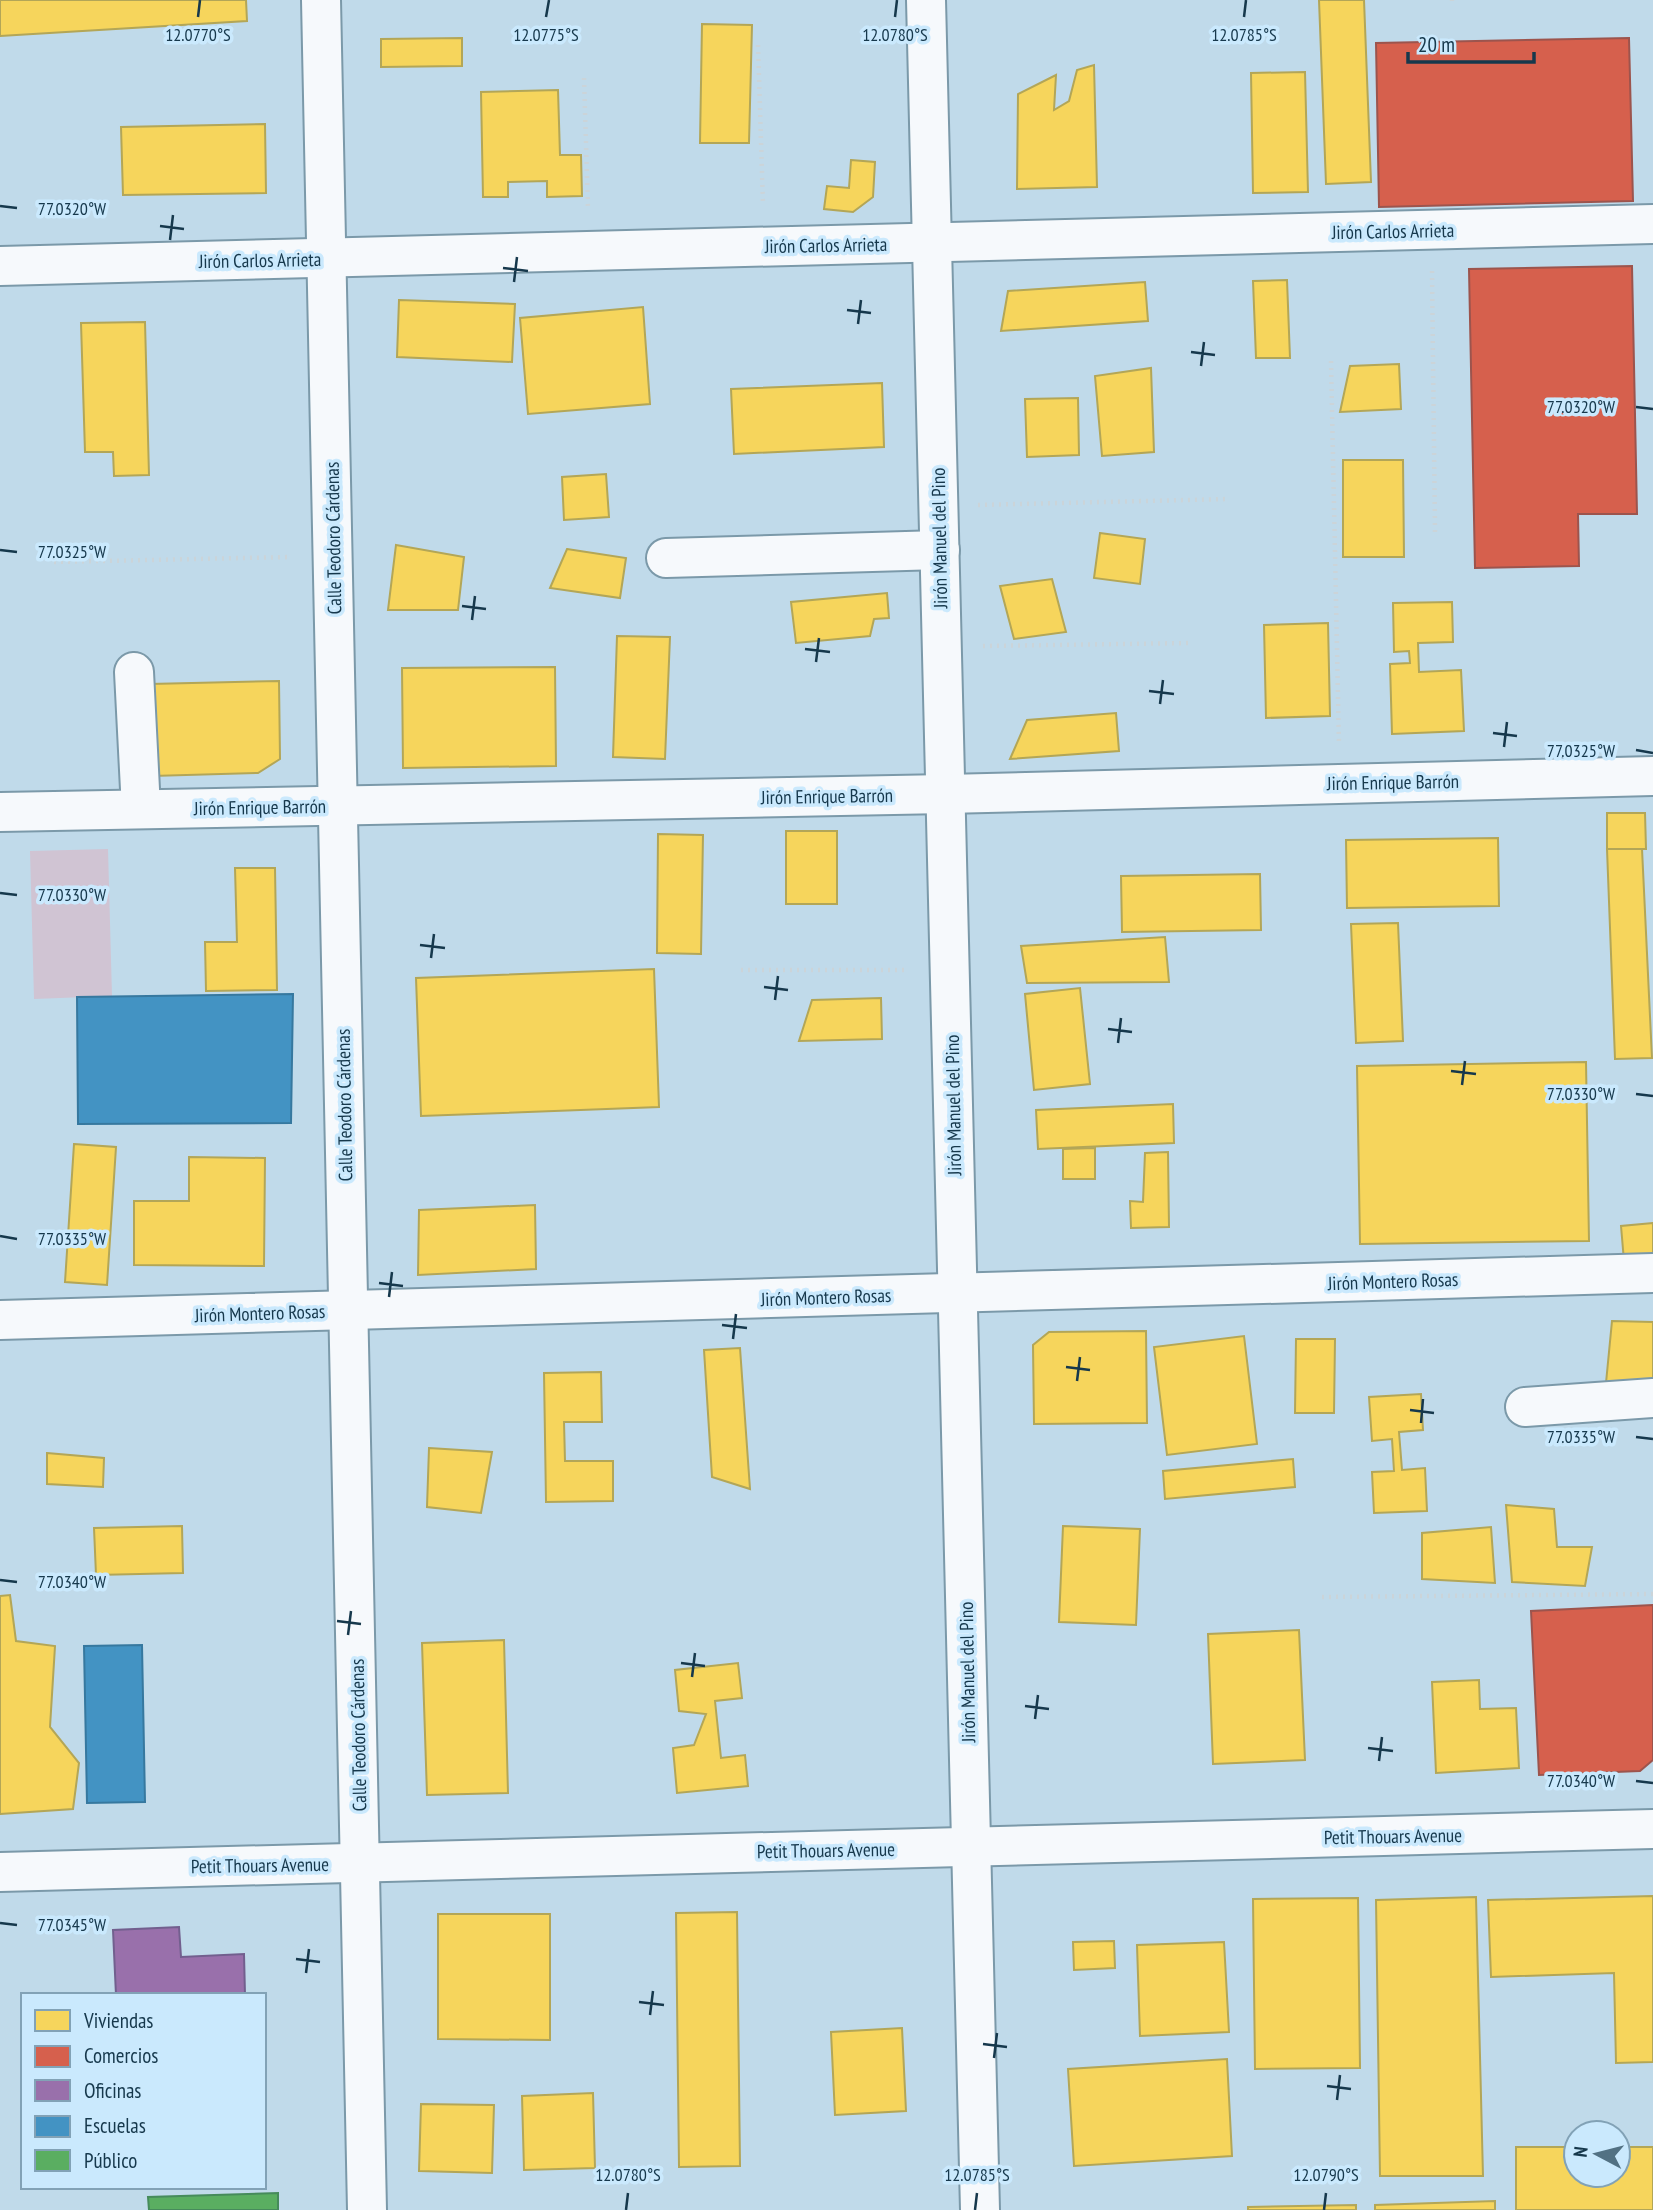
<svg xmlns="http://www.w3.org/2000/svg" width="1653" height="2210" viewBox="0 0 1653 2210" font-family="'PT Sans Narrow',sans-serif">
	<style>
		.green { fill: #d0c4d3 }
		.homes { fill: #f6d55c; stroke: #b3a657; stroke-width: 2 }
		.shops { fill: #d6604d; stroke: #9c544d; stroke-width: 2 }
		.offices { fill: #9970ab; stroke: #725f8e; stroke-width: 2 }
		.schools { fill: #4393c3; stroke: #36789f; stroke-width: 2 }
		.public { fill: #5aae61; stroke: #468b5b; stroke-width: 2 }
		.lines { fill: none; stroke-linecap: round; stroke-linejoin: round }
		.minor-casing { stroke: #7b99a9; stroke-width: 42 }
		.major-casing { stroke: #7b99a9; stroke-width: 42 }
		.path { stroke: #cbd4d9; stroke-width: 4.5; stroke-dasharray: 2 5; stroke-linecap: butt }
		.minor { stroke: #f6f9fc; stroke-width: 38 }
		.major { stroke: #f6f9fc; stroke-width: 38 }
		.ticks { fill: none; stroke: #16384c; stroke-width: 2.5 }
		.labels { text-anchor: middle; stroke-width: 7; stroke-linejoin: round; paint-order: stroke }
		.street-label { font-size: 19px; fill: #16384c; stroke: #cae9fd }
		.ticks-label { font-size: 18px; text-anchor: middle; fill: #16384c; stroke: #cae9fd; stroke-width: 7; stroke-linejoin: round; paint-order: stroke }
	</style>
	<rect width="100%" height="100%" fill="#c0daea"/>
	<path class="green" d="M 108,849 L 112,996 L 34,999 L 30,851 Z"/>
	<g class="homes">
		<path d="M 0,0 L 246,0 L 247,21 L 0,36 Z"/>
		<path d="M 1319,0 L 1364,0 L 1371,182 L 1326,184 Z"/>
		<path d="M 702,24 L 752,25 L 749,143 L 700,143 Z"/>
		<path d="M 462,38 L 462,66 L 381,67 L 381,39 Z"/>
		<path d="M 1094,65 L 1097,187 L 1017,189 L 1018,94 L 1056,75 L 1054,110 L 1069,101 L 1077,70 Z"/>
		<path d="M 1305,72 L 1308,192 L 1253,193 L 1251,73 Z"/>
		<path d="M 558,90 L 560,155 L 581,155 L 582,196 L 547,197 L 547,181 L 508,182 L 508,197 L 483,197 L 481,92 Z"/>
		<path d="M 265,124 L 266,193 L 123,195 L 121,127 Z"/>
		<path d="M 851,160 L 875,162 L 873,197 L 853,212 L 824,209 L 827,186 L 849,188 Z"/>
		<path d="M 1287,280 L 1290,358 L 1256,358 L 1253,281 Z"/>
		<path d="M 1145,282 L 1148,321 L 1001,331 L 1008,291 Z"/>
		<path d="M 399,300 L 515,304 L 512,362 L 397,357 Z"/>
		<path d="M 643,307 L 650,404 L 528,414 L 520,318 Z"/>
		<path d="M 145,322 L 149,475 L 114,476 L 113,452 L 85,452 L 81,323 Z"/>
		<path d="M 1399,364 L 1401,409 L 1340,412 L 1350,366 Z"/>
		<path d="M 1151,368 L 1154,452 L 1102,456 L 1095,376 Z"/>
		<path d="M 882,383 L 884,447 L 734,454 L 731,389 Z"/>
		<path d="M 1078,398 L 1079,455 L 1027,457 L 1025,399 Z"/>
		<path d="M 1343,460 L 1403,460 L 1404,557 L 1343,557 Z"/>
		<path d="M 606,474 L 609,517 L 564,520 L 562,477 Z"/>
		<path d="M 1100,533 L 1145,539 L 1140,584 L 1094,578 Z"/>
		<path d="M 396,545 L 464,557 L 458,610 L 388,610 Z"/>
		<path d="M 567,549 L 626,558 L 620,598 L 550,588 Z"/>
		<path d="M 1052,579 L 1066,632 L 1014,639 L 1000,586 Z"/>
		<path d="M 887,593 L 889,618 L 874,619 L 870,636 L 796,643 L 791,602 Z"/>
		<path d="M 1452,602 L 1453,642 L 1418,643 L 1419,672 L 1461,670 L 1464,731 L 1392,734 L 1390,664 L 1410,663 L 1409,651 L 1394,652 L 1393,603 Z"/>
		<path d="M 1328,623 L 1330,716 L 1266,718 L 1264,625 Z"/>
		<path d="M 617,636 L 670,637 L 665,759 L 613,757 Z"/>
		<path d="M 555,667 L 556,766 L 403,768 L 402,668 Z"/>
		<path d="M 279,681 L 280,759 L 258,773 L 152,776 L 150,684 Z"/>
		<path d="M 1116,713 L 1119,751 L 1010,759 L 1027,720 Z"/>
		<path d="M 1607,813 L 1645,813 L 1646,849 L 1607,849 Z"/>
		<rect x="786" y="831" width="51" height="73"/>
		<path d="M 658,834 L 703,835 L 701,954 L 657,953 Z"/>
		<path d="M 1498,838 L 1499,906 L 1347,908 L 1346,840 Z"/>
		<path d="M 1607,849 L 1642,849 L 1652,1058 L 1615,1059 Z"/>
		<path d="M 235,868 L 275,868 L 277,990 L 206,991 L 205,942 L 237,942 Z"/>
		<path d="M 1260,874 L 1261,930 L 1122,932 L 1121,876 Z"/>
		<path d="M 1398,923 L 1403,1041 L 1356,1043 L 1351,924 Z"/>
		<path d="M 1165,937 L 1169,982 L 1027,983 L 1021,946 Z"/>
		<path d="M 654,969 L 659,1107 L 421,1116 L 416,978 Z"/>
		<path d="M 1080,988 L 1090,1084 L 1034,1090 L 1025,994 Z"/>
		<path d="M 881,998 L 882,1039 L 799,1041 L 812,1000 Z"/>
		<path d="M 1586,1062 L 1589,1241 L 1360,1244 L 1357,1066 Z"/>
		<path d="M 1173,1104 L 1174,1143 L 1038,1149 L 1036,1110 Z"/>
		<path d="M 74,1144 L 116,1147 L 107,1285 L 65,1282 Z"/>
		<path d="M 1095,1148 L 1095,1179 L 1063,1179 L 1063,1149 Z"/>
		<path d="M 1168,1152 L 1169,1227 L 1131,1228 L 1130,1201 L 1143,1202 L 1145,1153 Z"/>
		<path d="M 189,1157 L 265,1158 L 264,1266 L 134,1265 L 134,1201 L 189,1201 Z"/>
		<path d="M 535,1205 L 536,1269 L 418,1275 L 419,1210 Z"/>
		<path d="M 1653,1223 L 1653,1259 L 1624,1261 L 1621,1226 Z"/>
		<path d="M 1612,1321 L 1653,1322 L 1653,1383 L 1606,1383 Z"/>
		<path d="M 1146,1331 L 1147,1423 L 1034,1424 L 1033,1345 L 1049,1332 Z"/>
		<path d="M 1244,1336 L 1257,1444 L 1167,1455 L 1154,1347 Z"/>
		<path d="M 1296,1339 L 1335,1339 L 1334,1413 L 1295,1413 Z"/>
		<path d="M 740,1348 L 750,1489 L 712,1477 L 704,1350 Z"/>
		<path d="M 601,1372 L 602,1422 L 564,1422 L 565,1461 L 613,1461 L 613,1501 L 546,1502 L 544,1373 Z"/>
		<path d="M 1421,1394 L 1423,1430 L 1399,1432 L 1402,1470 L 1425,1468 L 1427,1511 L 1374,1513 L 1372,1472 L 1394,1471 L 1392,1439 L 1372,1441 L 1369,1397 Z"/>
		<path d="M 429,1448 L 492,1452 L 481,1513 L 427,1507 Z"/>
		<path d="M 47,1453 L 104,1458 L 103,1487 L 47,1484 Z"/>
		<path d="M 1293,1459 L 1295,1487 L 1165,1499 L 1163,1471 Z"/>
		<path d="M 1506,1505 L 1554,1509 L 1557,1547 L 1592,1547 L 1585,1586 L 1512,1582 Z"/>
		<path d="M 182,1526 L 183,1573 L 96,1575 L 94,1528 Z"/>
		<path d="M 1063,1526 L 1140,1529 L 1136,1625 L 1059,1622 Z"/>
		<path d="M 1491,1527 L 1495,1583 L 1422,1579 L 1422,1533 Z"/>
		<path d="M 10,1595 L 16,1641 L 55,1646 L 50,1727 L 79,1763 L 73,1809 L 0,1814 L 0,1596 Z"/>
		<path d="M 1299,1630 L 1305,1760 L 1213,1764 L 1208,1634 Z"/>
		<path d="M 504,1640 L 508,1793 L 427,1795 L 422,1643 Z"/>
		<path d="M 738,1663 L 742,1698 L 715,1701 L 721,1758 L 745,1755 L 748,1786 L 677,1793 L 673,1748 L 694,1745 L 706,1714 L 679,1711 L 675,1670 Z"/>
		<path d="M 1479,1680 L 1480,1709 L 1516,1708 L 1519,1768 L 1436,1773 L 1432,1682 Z"/>
		<path d="M 1653,1896 L 1653,2062 L 1616,2063 L 1614,1973 L 1491,1977 L 1488,1900 Z"/>
		<path d="M 1476,1897 L 1483,2176 L 1380,2176 L 1376,1900 Z"/>
		<path d="M 1358,1898 L 1360,2068 L 1255,2069 L 1253,1899 Z"/>
		<path d="M 737,1912 L 740,2166 L 679,2167 L 676,1913 Z"/>
		<path d="M 438,1914 L 550,1914 L 550,2040 L 438,2039 Z"/>
		<path d="M 1114,1941 L 1115,1968 L 1074,1970 L 1073,1942 Z"/>
		<path d="M 1224,1942 L 1229,2032 L 1140,2036 L 1137,1945 Z"/>
		<path d="M 902,2028 L 906,2111 L 835,2115 L 831,2032 Z"/>
		<path d="M 1227,2059 L 1232,2156 L 1074,2166 L 1068,2069 Z"/>
		<path d="M 593,2093 L 595,2168 L 524,2170 L 522,2096 Z"/>
		<path d="M 421,2104 L 494,2105 L 492,2173 L 419,2171 Z"/>
		<path d="M 1516,2147 L 1576,2147 L 1576,2175 L 1618,2175 L 1618,2147 L 1653,2147 L 1653,2210 L 1516,2210 Z"/>
		<path d="M 1495,2201 L 1495,2210 L 1375,2210 L 1375,2205 Z"/>
		<path d="M 1356,2205 L 1356,2210 L 1248,2210 L 1248,2207 Z"/>
	</g>
	<g class="shops">
		<path d="M 1629,38 L 1633,201 L 1379,207 L 1376,43 Z"/>
		<path d="M 1632,266 L 1637,514 L 1578,514 L 1579,566 L 1475,568 L 1469,269 Z"/>
		<path d="M 1653,1605 L 1653,1760 L 1640,1771 L 1539,1775 L 1531,1611 Z"/>
	</g>
	<path class="offices" d="M 179,1927 L 181,1957 L 244,1954 L 245,1995 L 116,1995 L 113,1930 Z"/>
	<g class="schools">
		<path d="M 293,994 L 291,1123 L 78,1124 L 77,997 Z"/>
		<path d="M 142,1645 L 145,1802 L 87,1803 L 84,1646 Z"/>
	</g>
	<path class="public" d="M 278,2193 L 278,2210 L 149,2210 L 148,2197 Z"/>
	<g class="lines">
		<defs>
			<g id="minor">
				<path d="M 321,0 L 367,2210"/>
				<path d="M 926,0 L 980,2210"/>
				<path d="M 0,266 L 1653,224"/>
				<path d="M 666,558 L 940,550"/>
				<path d="M 134,672 L 141,809"/>
				<path d="M 0,812 L 946,794 L 1653,776"/>
				<path d="M 0,1320 L 1653,1273"/>
				<path d="M 1525,1407 L 1653,1398"/>
			</g>
			<path id="major" d="M 0,1872 L 1653,1829"/>
		</defs>
		<use href="#minor" class="minor-casing"/>
		<use href="#major" class="major-casing"/>
		<g class="path">
			<path d="M 1452,0 L 1452,1"/>
			<path d="M 758,45 L 763,205"/>
			<path d="M 584,78 L 588,210"/>
			<path d="M 1432,271 L 1435,532"/>
			<path d="M 1331,361 L 1339,745"/>
			<path d="M 978,505 L 1229,499"/>
			<path d="M 54,562 L 291,557"/>
			<path d="M 983,646 L 1192,643"/>
			<path d="M 741,970 L 909,970"/>
			<path d="M 1322,1597 L 1653,1594"/>
		</g>
		<use href="#minor" class="minor"/>
		<use href="#major" class="major"/>
	</g>
	<path class="ticks" d="M 198,17 L 200,0M 546,17 L 549,0M 895,17 L 897,0M 1244,17 L 1246,0M 0,206 L 17,208M 160,226 L 184,229M 170,240 L 173,215M 503,268 L 528,271M 514,282 L 517,257M 847,310 L 871,313M 858,324 L 861,300M 1191,352 L 1215,355M 1201,366 L 1204,342M 1636,407 L 1653,409M 0,550 L 17,552M 462,606 L 486,609M 472,620 L 475,596M 805,649 L 830,652M 816,662 L 819,638M 1149,691 L 1174,694M 1160,704 L 1163,680M 1493,733 L 1517,736M 1504,747 L 1507,722M 1636,750 L 1653,753M 0,893 L 17,895M 420,945 L 445,948M 431,958 L 434,934M 764,987 L 788,990M 775,1000 L 778,976M 1108,1029 L 1132,1032M 1118,1043 L 1121,1018M 1451,1071 L 1476,1074M 1462,1085 L 1465,1061M 1636,1094 L 1653,1096M 0,1236 L 17,1239M 379,1283 L 403,1286M 389,1297 L 392,1272M 722,1325 L 747,1328M 733,1339 L 736,1314M 1066,1367 L 1090,1370M 1077,1381 L 1080,1357M 1410,1410 L 1434,1413M 1421,1423 L 1423,1399M 1636,1437 L 1653,1439M 0,1580 L 17,1582M 337,1621 L 361,1624M 348,1635 L 351,1611M 681,1663 L 705,1666M 692,1677 L 695,1653M 1025,1706 L 1049,1709M 1035,1719 L 1038,1695M 1368,1748 L 1393,1751M 1379,1761 L 1382,1737M 1636,1781 L 1653,1783M 0,1923 L 17,1925M 296,1959 L 320,1962M 306,1973 L 309,1949M 639,2002 L 664,2005M 650,2015 L 653,1991M 983,2044 L 1007,2047M 994,2058 L 997,2033M 1327,2086 L 1351,2089M 1337,2100 L 1340,2075M 626,2210 L 628,2193M 975,2210 L 977,2193M 1324,2210 L 1326,2193"/>
	<g class="labels">
		<g class="street-label">
			<text transform="translate(1393 231) rotate(-1)" y="7">Jirón Carlos Arrieta</text>
			<text transform="translate(826 245) rotate(-1)" y="7">Jirón Carlos Arrieta</text>
			<text transform="translate(260 260) rotate(-1)" y="7">Jirón Carlos Arrieta</text>
			<text transform="translate(333 538) rotate(-91)" y="7">Calle Teodoro Cárdenas</text>
			<text transform="translate(939 538) rotate(-91)" y="7">Jirón Manuel del Pino</text>
			<text transform="translate(1393 782) rotate(-1)" y="7">Jirón Enrique Barrón</text>
			<text transform="translate(827 796) rotate(-1)" y="7">Jirón Enrique Barrón</text>
			<text transform="translate(260 807) rotate(-1)" y="7">Jirón Enrique Barrón</text>
			<text transform="translate(344 1105) rotate(-91)" y="7">Calle Teodoro Cárdenas</text>
			<text transform="translate(953 1105) rotate(-91)" y="7">Jirón Manuel del Pino</text>
			<text transform="translate(1393 1281) rotate(-2)" y="7">Jirón Montero Rosas</text>
			<text transform="translate(826 1297) rotate(-2)" y="7">Jirón Montero Rosas</text>
			<text transform="translate(260 1313) rotate(-2)" y="7">Jirón Montero Rosas</text>
			<text transform="translate(967 1672) rotate(-91)" y="7">Jirón Manuel del Pino</text>
			<text transform="translate(358 1735) rotate(-91)" y="7">Calle Teodoro Cárdenas</text>
			<text transform="translate(1393 1836) rotate(-1)" y="7">Petit Thouars Avenue</text>
			<text transform="translate(826 1850) rotate(-1)" y="7">Petit Thouars Avenue</text>
			<text transform="translate(260 1865) rotate(-1)" y="7">Petit Thouars Avenue</text>
		</g>
	</g>
	<g class="ticks-label">
		<text x="198" y="41">12.0770°S</text>
		<text x="546" y="41">12.0775°S</text>
		<text x="895" y="41">12.0780°S</text>
		<text x="1244" y="41">12.0785°S</text>
		<text x="72" y="215">77.0320°W</text>
		<text x="1581" y="413">77.0320°W</text>
		<text x="72" y="558">77.0325°W</text>
		<text x="1581" y="757">77.0325°W</text>
		<text x="72" y="901">77.0330°W</text>
		<text x="1581" y="1100">77.0330°W</text>
		<text x="72" y="1245">77.0335°W</text>
		<text x="1581" y="1443">77.0335°W</text>
		<text x="72" y="1588">77.0340°W</text>
		<text x="1581" y="1787">77.0340°W</text>
		<text x="72" y="1931">77.0345°W</text>
		<text x="628" y="2181">12.0780°S</text>
		<text x="977" y="2181">12.0785°S</text>
		<text x="1326" y="2181">12.0790°S</text>
	</g>
	<rect x="21" y="1993" width="245" height="196" fill="#cae9fd" stroke="#82a2b6" stroke-width="2"/>
	<rect x="35" y="2010" width="35" height="21" fill="#f6d55c" stroke="#82a2b6" stroke-width="2"/>
	<text x="84" y="2028" font-size="21" fill="#16384c">Viviendas</text>
	<rect x="35" y="2046" width="35" height="21" fill="#d6604d" stroke="#82a2b6" stroke-width="2"/>
	<text x="84" y="2063" font-size="21" fill="#16384c">Comercios</text>
	<rect x="35" y="2080" width="35" height="21" fill="#9970ab" stroke="#82a2b6" stroke-width="2"/>
	<text x="84" y="2098" font-size="21" fill="#16384c">Oficinas</text>
	<rect x="35" y="2116" width="35" height="21" fill="#4393c3" stroke="#82a2b6" stroke-width="2"/>
	<text x="84" y="2133" font-size="21" fill="#16384c">Escuelas</text>
	<rect x="35" y="2150" width="35" height="21" fill="#5aae61" stroke="#82a2b6" stroke-width="2"/>
	<text x="84" y="2168" font-size="21" fill="#16384c">Público</text>
	<g transform="translate(1597 2154) rotate(277)"><circle r="33" fill="#cae9fd" stroke="#82a2b6" stroke-width="2"/>
	<path d="M0-5L12 26L0 18L-12 26Z" fill="#527183"/>
	<text y="-10" font-size="19" font-weight="bold" text-anchor="middle" fill="#16384c">N</text>
	</g>
	<path d="M1408 52v10h126v-10" fill="none" stroke="#16384c" stroke-width="3.5"/>
	<text x="1418" y="52" font-size="21" fill="#16384c" stroke="#cae9fd" stroke-width="5" paint-order="stroke">20 m</text>
</svg>
